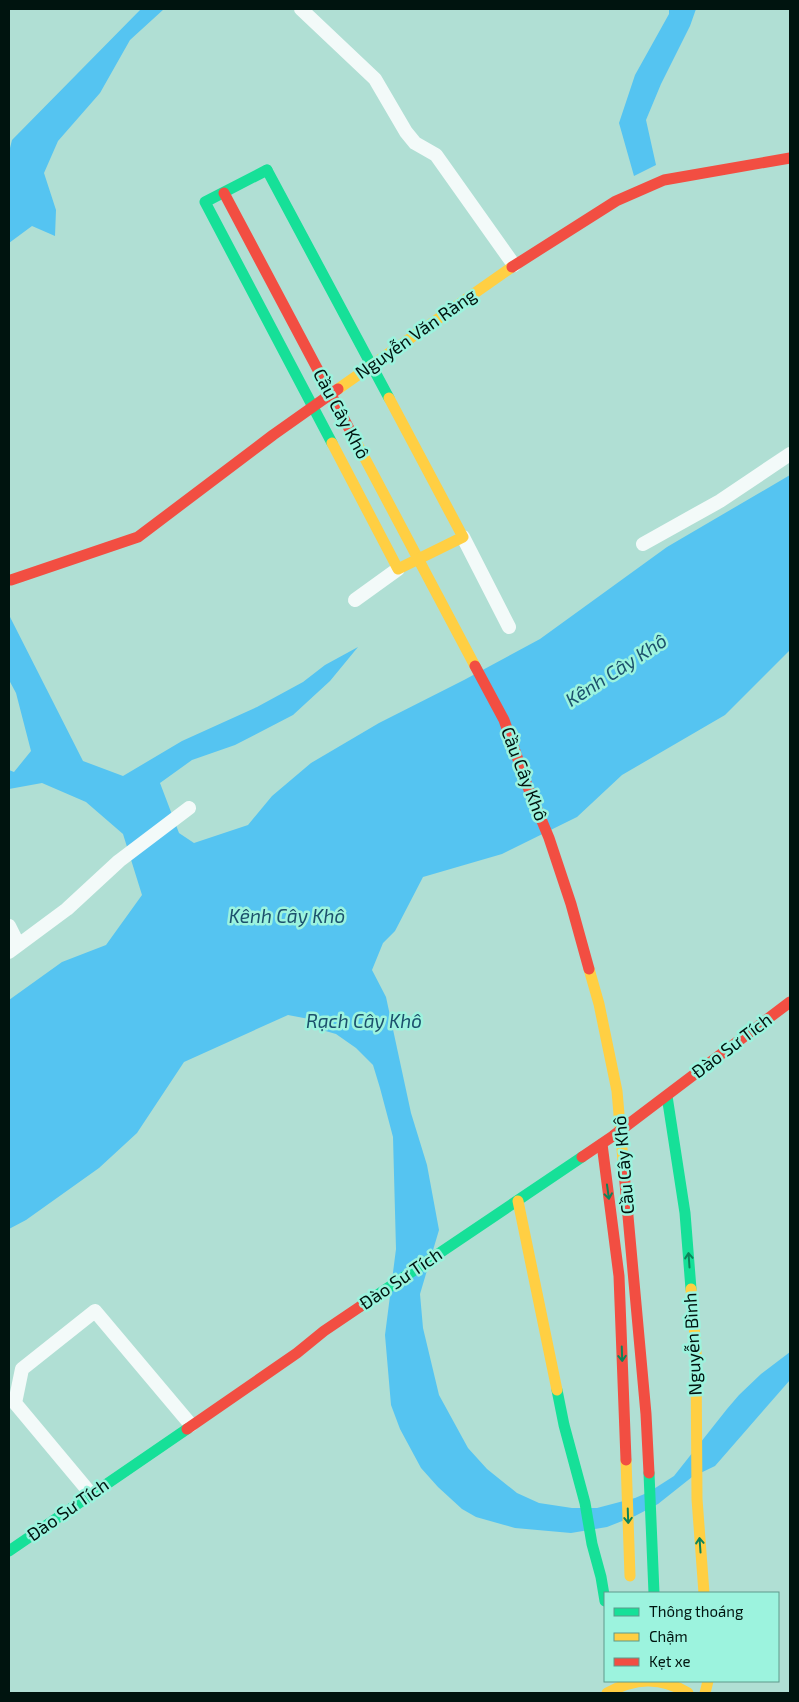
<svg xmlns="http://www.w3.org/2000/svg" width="799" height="1702" viewBox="0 0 799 1702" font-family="'Exo 2',sans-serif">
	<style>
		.water { fill: #55c4f1 }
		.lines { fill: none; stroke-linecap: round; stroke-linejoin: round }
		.street { stroke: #f3faf9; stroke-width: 14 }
		.fast { stroke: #16e098; stroke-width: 11 }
		.slow { stroke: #ffcf43; stroke-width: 11 }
		.jam { stroke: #f24e42; stroke-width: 11 }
		.oneway { stroke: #0c845a }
		.labels { text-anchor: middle; stroke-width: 5; stroke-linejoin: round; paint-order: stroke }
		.street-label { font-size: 18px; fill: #00140f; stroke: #9cf3de }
		.water-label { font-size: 19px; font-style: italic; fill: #1c506c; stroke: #9cf3de }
	</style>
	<rect width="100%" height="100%" fill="#b0dfd4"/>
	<g class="water">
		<path d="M 141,9 L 164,9 L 130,40 L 100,93 L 58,141 L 44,173 L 56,210 L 55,236 L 32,226 L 9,243 L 9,152 L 12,140 Z"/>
		<path d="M 669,9 L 696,9 L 690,26 L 661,84 L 646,120 L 656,165 L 634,176 L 619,123 L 635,75 L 669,14 Z"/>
		<path d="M 790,475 L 790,650 L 725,715 L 622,775 L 577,817 L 502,854 L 423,877 L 395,931 L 383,943 L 372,970 L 386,997 L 411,1113 L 427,1165 L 439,1230 L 420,1294 L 423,1328 L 439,1395 L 468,1448 L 487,1469 L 517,1493 L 539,1503 L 572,1508 L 597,1508 L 635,1498 L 649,1492 L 674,1476 L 727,1409 L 739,1395 L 761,1374 L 790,1352 L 790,1380 L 715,1466 L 692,1477 L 658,1504 L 635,1516 L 607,1527 L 571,1533 L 515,1528 L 476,1517 L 462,1509 L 438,1487 L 421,1468 L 400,1429 L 391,1405 L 385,1335 L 396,1249 L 393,1137 L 380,1088 L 373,1065 L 356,1048 L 336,1034 L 322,1030 L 309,1019 L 288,1015 L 184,1062 L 137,1133 L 99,1168 L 26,1220 L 9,1229 L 9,1000 L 62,962 L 106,945 L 142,895 L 123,834 L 86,802 L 42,783 L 9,789 L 9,770 L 14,772 L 31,751 L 16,693 L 9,680 L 9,615 L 83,761 L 123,776 L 182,741 L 257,707 L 303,682 L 325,665 L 358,647 L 330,681 L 293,715 L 235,745 L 192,760 L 160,783 L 179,833 L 194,843 L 248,825 L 272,796 L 311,763 L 379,723 L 464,680 L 540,639 L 667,547 Z"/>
	</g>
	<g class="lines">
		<g class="street">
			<path d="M 301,9 L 375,79 L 406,132 L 415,143 L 436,155 L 514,265"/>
			<path d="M 463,537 L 509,627"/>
			<path d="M 643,544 L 720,501 L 790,454"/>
			<path d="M 355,600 L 398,569"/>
			<path d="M 9,926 L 18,944"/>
			<path d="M 9,952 L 67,909 L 119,861 L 189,808"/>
			<path d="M 91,1494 L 15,1403 L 22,1369 L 95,1311 L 191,1425"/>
		</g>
		<g class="fast">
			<path d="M 267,170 L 389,398"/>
			<path d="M 267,170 L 205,202 L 332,443"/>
			<path d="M 667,1096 L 685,1213 L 691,1289"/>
			<path d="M 361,1306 L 582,1157"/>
			<path d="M 557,1390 L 564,1425 L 585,1503 L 592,1544 L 601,1577 L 605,1601"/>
			<path d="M 649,1473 L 654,1593"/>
			<path d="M 9,1551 L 187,1429"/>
		</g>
		<g class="slow">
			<path d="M 338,389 L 512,267"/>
			<path d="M 353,436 L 475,666"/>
			<path d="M 332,443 L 398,569 L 463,537 L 389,398"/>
			<path d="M 589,969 L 599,1004 L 617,1091 L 624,1172"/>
			<path d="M 518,1201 L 557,1390"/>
			<path d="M 691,1289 L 696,1350 L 697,1499 L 704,1593"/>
			<path d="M 626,1460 L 630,1576"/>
			<path d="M 607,1693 C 635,1678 660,1676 688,1693"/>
			<path d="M 705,1693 L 708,1681"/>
		</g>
		<g class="jam">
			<path d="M 224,193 L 353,436"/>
			<path d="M 512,267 L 616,201 L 664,180 L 790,158"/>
			<path d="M 11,580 L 138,537 L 273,435 L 338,389"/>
			<path d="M 475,666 L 504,720 L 527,785 L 549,838 L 571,904 L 589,969"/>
			<path d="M 602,1144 L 619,1276 L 626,1460"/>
			<path d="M 582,1157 L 613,1136 L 790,1002"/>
			<path d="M 624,1172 L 646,1414 L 649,1473"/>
			<path d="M 187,1429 L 297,1353 L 324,1331 L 361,1306"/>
		</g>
	</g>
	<defs><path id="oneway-shaft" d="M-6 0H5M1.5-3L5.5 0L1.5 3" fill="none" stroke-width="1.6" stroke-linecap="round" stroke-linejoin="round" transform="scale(1.25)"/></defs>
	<g class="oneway">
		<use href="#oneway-shaft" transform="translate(608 1192) rotate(82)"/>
		<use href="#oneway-shaft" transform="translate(689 1260) rotate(-94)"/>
		<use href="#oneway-shaft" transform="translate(622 1354) rotate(88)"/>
		<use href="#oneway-shaft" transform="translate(628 1516) rotate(88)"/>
		<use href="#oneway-shaft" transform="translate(700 1545) rotate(-94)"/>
	</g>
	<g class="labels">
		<g class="street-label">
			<text transform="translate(416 334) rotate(-35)" y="6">Nguyễn Văn Ràng</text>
			<text transform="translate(341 414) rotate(62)" y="6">Cầu Cây Khô</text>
			<text transform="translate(524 774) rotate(69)" y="6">Cầu Cây Khô</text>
			<text transform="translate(732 1046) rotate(-37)" y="6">Đào Sư Tích</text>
			<text transform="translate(624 1165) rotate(-95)" y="6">Cầu Cây Khô</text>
			<text transform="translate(401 1279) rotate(-34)" y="6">Đào Sư Tích</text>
			<text transform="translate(693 1344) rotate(-93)" y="6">Nguyễn Bình</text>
			<text transform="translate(68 1510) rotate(-35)" y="6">Đào Sư Tích</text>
		</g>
		<g class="water-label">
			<text transform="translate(616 670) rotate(-33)" y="7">Kênh Cây Khô</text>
			<text x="287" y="923">Kênh Cây Khô</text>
			<text x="364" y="1028">Rạch Cây Khô</text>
		</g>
	</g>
	<rect width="799" height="1702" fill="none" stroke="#00140f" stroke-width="20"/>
	<rect x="604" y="1592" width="175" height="90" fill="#9cf3de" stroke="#5e9a8b"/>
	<rect x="614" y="1608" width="25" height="8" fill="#16e098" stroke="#5e9a8b"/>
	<text x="649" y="1617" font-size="15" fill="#00140f">Thông thoáng</text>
	<rect x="614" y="1633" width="25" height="8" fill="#ffcf43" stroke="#5e9a8b"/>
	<text x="649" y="1642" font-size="15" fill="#00140f">Chậm</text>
	<rect x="614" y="1658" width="25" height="8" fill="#f24e42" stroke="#5e9a8b"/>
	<text x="649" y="1667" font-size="15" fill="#00140f">Kẹt xe</text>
</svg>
